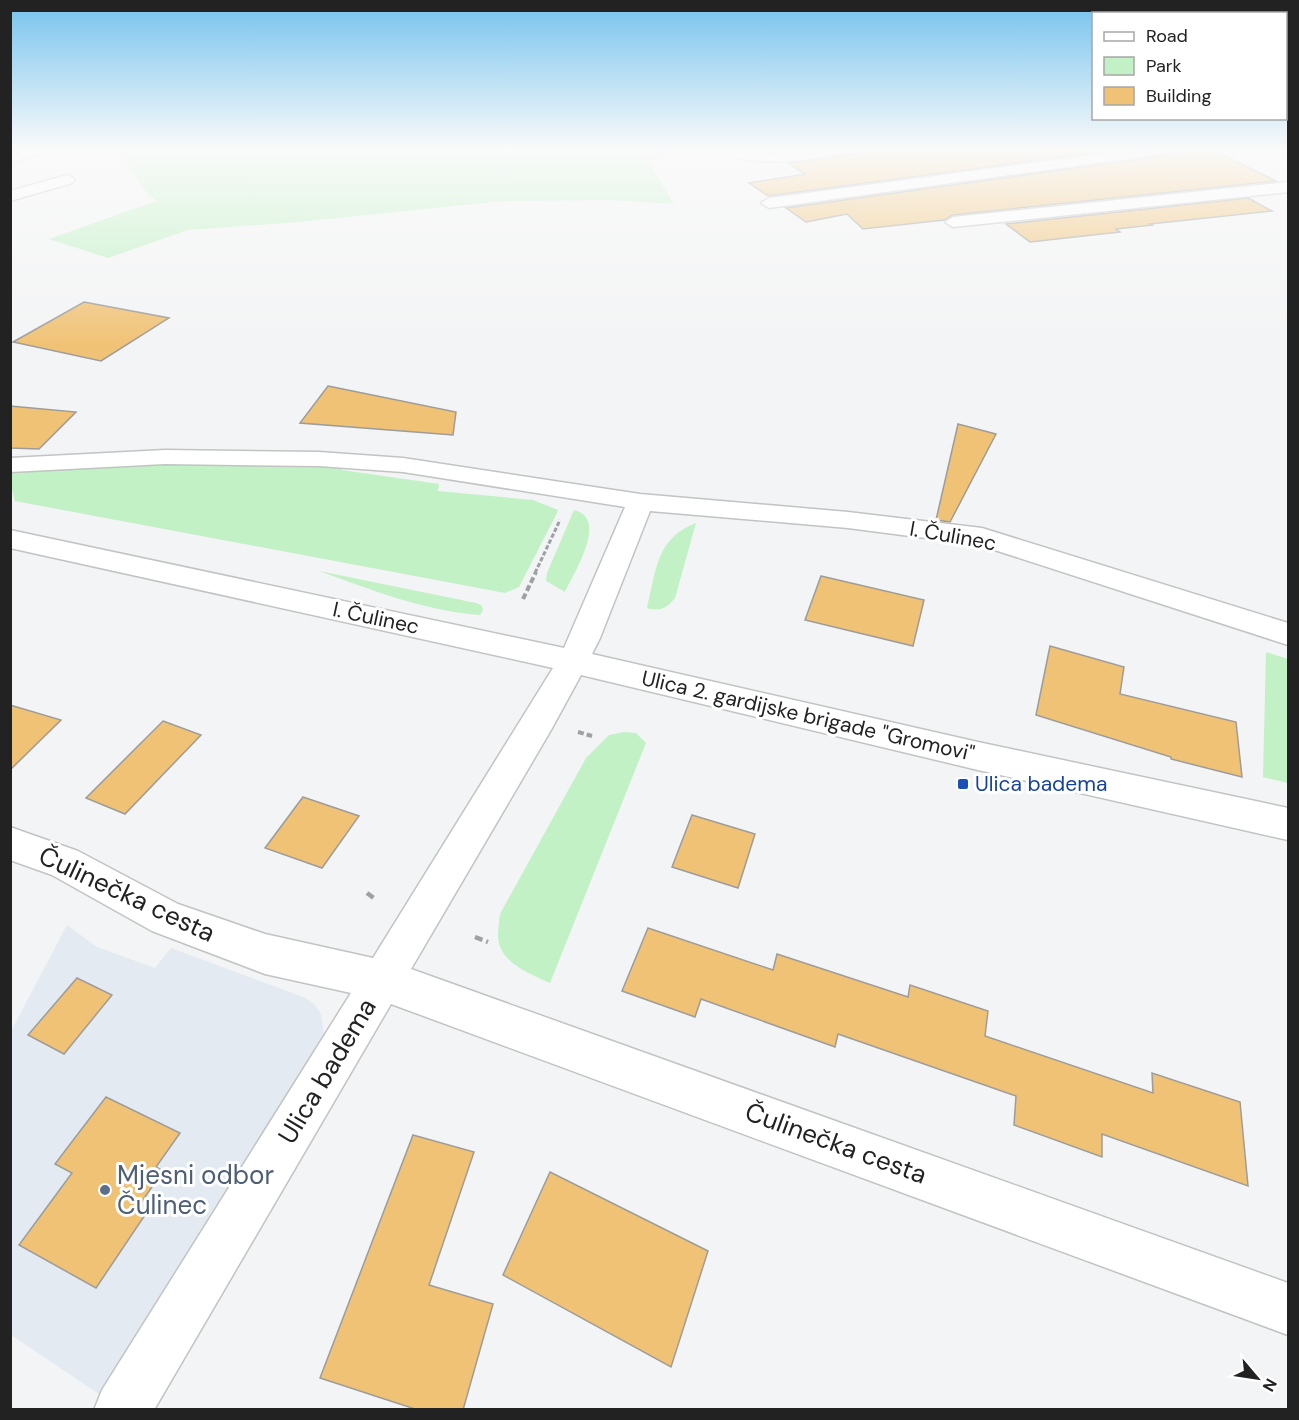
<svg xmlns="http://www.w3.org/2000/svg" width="1299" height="1420" viewBox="0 0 1299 1420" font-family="'DM Sans',sans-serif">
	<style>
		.built { fill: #e3eaf1 }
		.green { fill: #c1f1c5 }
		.building { fill: #f0c275; stroke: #9d9c9b; stroke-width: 1.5 }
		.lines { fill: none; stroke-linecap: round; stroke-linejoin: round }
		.minor-casing { stroke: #c2c3c3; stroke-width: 3 }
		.path-far2 { stroke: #9fa0a1; stroke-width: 3; stroke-dasharray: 4.5 2; stroke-linecap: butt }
		.path-far1 { stroke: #9fa0a1; stroke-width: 4; stroke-dasharray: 6 3; stroke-linecap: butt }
		.path { stroke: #9fa0a1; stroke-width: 4.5; stroke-dasharray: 8 4; stroke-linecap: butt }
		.minor { fill: #fff; fill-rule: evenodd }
		.transit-dot { fill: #1a4fb4; stroke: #fff; stroke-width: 2 }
		.service-dot { fill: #5c6f8a; stroke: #fff; stroke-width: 2 }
		.labels { text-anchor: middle; stroke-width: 6; stroke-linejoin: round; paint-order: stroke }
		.street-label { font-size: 21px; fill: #222223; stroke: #fff }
		.transit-label { font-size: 21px; fill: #164399; stroke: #fff; text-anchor: start }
		.near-street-label { font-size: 26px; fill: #222223; stroke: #fff }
		.near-service-label { font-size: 26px; fill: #4e5e75; stroke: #fff; text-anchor: start }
	</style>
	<rect width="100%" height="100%" fill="#f3f4f5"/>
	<path class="built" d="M 67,925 L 97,947 L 155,968 L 171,948 L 306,998 L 314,1004 L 321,1014 L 324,1034 L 317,1052 L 102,1396 L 11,1335 L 11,1031 Z"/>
	<g class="green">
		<path d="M 87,148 L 727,148 L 647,160 L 674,204 L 612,200 L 503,201 L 298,222 L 188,230 L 108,258 L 49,239 L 156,201 L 147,193 L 124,160 Z"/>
		<path d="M 244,462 L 343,465 L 342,470 L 439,484 L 438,491 L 533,500 L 558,510 L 557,513 L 519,587 L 505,593 L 15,501 L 11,486 L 10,471 L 98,466 Z"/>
		<path d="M 574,510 C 609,518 574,573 565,592 L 546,581 L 547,573 Z"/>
		<path d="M 696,523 L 675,598 C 667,608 660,612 647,608 C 656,571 656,538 696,523 Z"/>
		<path d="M 319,571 L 476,603 L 481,605 L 483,610 L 480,615 C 424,611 372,590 319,571 Z"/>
		<path d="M 1266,652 L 1288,659 L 1288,783 L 1263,777 Z"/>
		<path d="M 624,732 L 636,733 L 646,743 L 550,983 C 531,974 500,963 498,938 C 498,930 499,921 500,914 L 586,758 L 609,735 Z"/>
	</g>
	<g class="building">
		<path d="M 863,148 L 1132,148 L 768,196 L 749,183 L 805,174 L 788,163 L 854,154 Z"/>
		<path d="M 1186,148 L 1209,148 L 1276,181 L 953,215 L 944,220 L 863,229 L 847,214 L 806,222 L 786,208 L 1177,154 Z"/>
		<path d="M 1248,198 L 1272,211 L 1150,224 L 1152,225 L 1116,229 L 1120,232 L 1030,242 L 1006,224 Z"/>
		<path d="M 84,302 L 169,318 L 101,361 L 13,342 Z"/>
		<path d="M 328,386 L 456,412 L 453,435 L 300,423 Z"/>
		<path d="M 10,406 L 76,412 L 39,449 L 10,448 Z"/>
		<path d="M 958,424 L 996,434 L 950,522 L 936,520 Z"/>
		<path d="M 821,576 L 924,600 L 913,646 L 805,620 Z"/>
		<path d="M 1050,646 L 1124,667 L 1120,694 L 1236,722 L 1242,777 L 1171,759 L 1171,757 L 1036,715 Z"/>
		<path d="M 10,705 L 61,720 L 10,770 Z"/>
		<path d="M 163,721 L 201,735 L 125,814 L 86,798 Z"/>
		<path d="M 303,797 L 359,816 L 322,868 L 265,848 Z"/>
		<path d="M 692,815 L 755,834 L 738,888 L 672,867 Z"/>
		<path d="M 648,928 L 773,970 L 777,954 L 908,997 L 910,985 L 988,1011 L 985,1036 L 1153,1093 L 1152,1073 L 1240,1102 L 1248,1186 L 1102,1134 L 1102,1157 L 1014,1125 L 1016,1096 L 838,1034 L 835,1047 L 701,999 L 695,1017 L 622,991 Z"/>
		<path d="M 77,978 L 112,995 L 64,1054 L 28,1035 Z"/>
		<path d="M 106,1097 L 180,1133 L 156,1167 L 163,1171 L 138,1207 L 147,1212 L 96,1288 L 19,1245 L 72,1173 L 55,1164 Z"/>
		<path d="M 413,1135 L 474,1152 L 429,1285 L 493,1304 L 463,1410 L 418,1410 L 320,1378 Z"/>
		<path d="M 550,1172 L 708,1251 L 671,1367 L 503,1275 Z"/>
	</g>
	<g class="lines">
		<defs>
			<g id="minor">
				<path d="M 33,148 L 55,148 L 53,151 L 10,162 L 10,153 Z"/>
				<path d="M 725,148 L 767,155 L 822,148 L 861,148 L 854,152 C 809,158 769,169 725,154 L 723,151 Z"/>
				<path d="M 1147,148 L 1184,148 L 1177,152 L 769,208 L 761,203 L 769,198 Z"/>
				<path d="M 67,175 L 72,177 L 75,180 L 72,183 L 10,201 L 10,191 Z"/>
				<path d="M 1288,182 L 1288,192 L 953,227 L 945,222 L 953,217 Z"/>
				<path d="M 165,450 L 319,452 L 403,458 L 640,494 L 848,512 L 982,528 L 1288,623 L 1288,645 L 979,545 L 848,528 L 650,511 L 600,638 L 592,654 L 978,742 L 1288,808 L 1288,840 L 978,770 L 581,675 L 551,730 L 411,969 L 1288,1283 L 1288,1335 L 391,1004 L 154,1410 L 94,1410 L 102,1390 L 351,993 L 265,974 L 152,931 L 52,875 L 10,860 L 10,827 L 78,851 L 178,904 L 265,934 L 373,958 L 553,668 L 10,548 L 10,530 L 564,648 L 625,507 L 403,472 L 319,466 L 165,464 L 10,472 L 10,458 Z"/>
			</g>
		</defs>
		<use href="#minor" class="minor-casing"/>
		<path class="path-far2" d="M 535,573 L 560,520"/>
		<g class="path-far1">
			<path d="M 523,599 L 536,572"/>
			<path d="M 578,732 L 592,736"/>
		</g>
		<g class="path">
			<path d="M 367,893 L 375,899"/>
			<path d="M 475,937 L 488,942"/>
		</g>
		<use href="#minor" class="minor"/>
	</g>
	<linearGradient id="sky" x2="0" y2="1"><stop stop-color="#75c2ed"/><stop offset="0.43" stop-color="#fafafa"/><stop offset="1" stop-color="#fafafa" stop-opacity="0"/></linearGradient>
	<rect width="1299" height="346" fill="url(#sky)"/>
	<rect class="transit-dot" x="957" y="778" width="12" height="12" rx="3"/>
	<circle class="service-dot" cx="105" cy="1190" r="6"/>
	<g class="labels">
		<g class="street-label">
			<text transform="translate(953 536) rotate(10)" y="7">I. Čulinec</text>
			<text transform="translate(376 618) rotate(12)" y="7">I. Čulinec</text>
			<text transform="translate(808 716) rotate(13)" y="7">Ulica 2. gardijske brigade "Gromovi"</text>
		</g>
		<g class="transit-label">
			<text x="975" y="791">Ulica badema</text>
		</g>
		<g class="near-street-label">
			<text transform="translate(127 894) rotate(25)" y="9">Čulinečka cesta</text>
			<text transform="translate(327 1071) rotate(-59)" y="9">Ulica badema</text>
			<text transform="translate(836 1143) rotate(20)" y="9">Čulinečka cesta</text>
		</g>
		<g class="near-service-label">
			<text x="117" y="1184">Mjesni odbor<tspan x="117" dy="30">Čulinec</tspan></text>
		</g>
	</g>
	<rect width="1299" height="1420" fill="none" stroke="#222223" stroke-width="24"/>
	<rect x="1092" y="12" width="195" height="108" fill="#ffffff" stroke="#a7a7a7" stroke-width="1.5"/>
	<rect x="1104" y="32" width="30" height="9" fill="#ffffff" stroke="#a7a7a7" stroke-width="1.5"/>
	<text x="1146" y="42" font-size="18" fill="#222223">Road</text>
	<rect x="1104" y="57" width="30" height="18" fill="#c1f1c5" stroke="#a7a7a7" stroke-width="1.5"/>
	<text x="1146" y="72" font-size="18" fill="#222223">Park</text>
	<rect x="1104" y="87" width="30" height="18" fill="#f0c275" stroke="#a7a7a7" stroke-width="1.5"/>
	<text x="1146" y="102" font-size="18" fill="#222223">Building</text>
	<g transform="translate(1257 1378) rotate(119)" stroke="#ffffff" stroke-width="4.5" paint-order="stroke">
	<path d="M0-4.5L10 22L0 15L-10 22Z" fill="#222223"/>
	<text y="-9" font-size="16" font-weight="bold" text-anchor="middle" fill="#222223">N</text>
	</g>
</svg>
